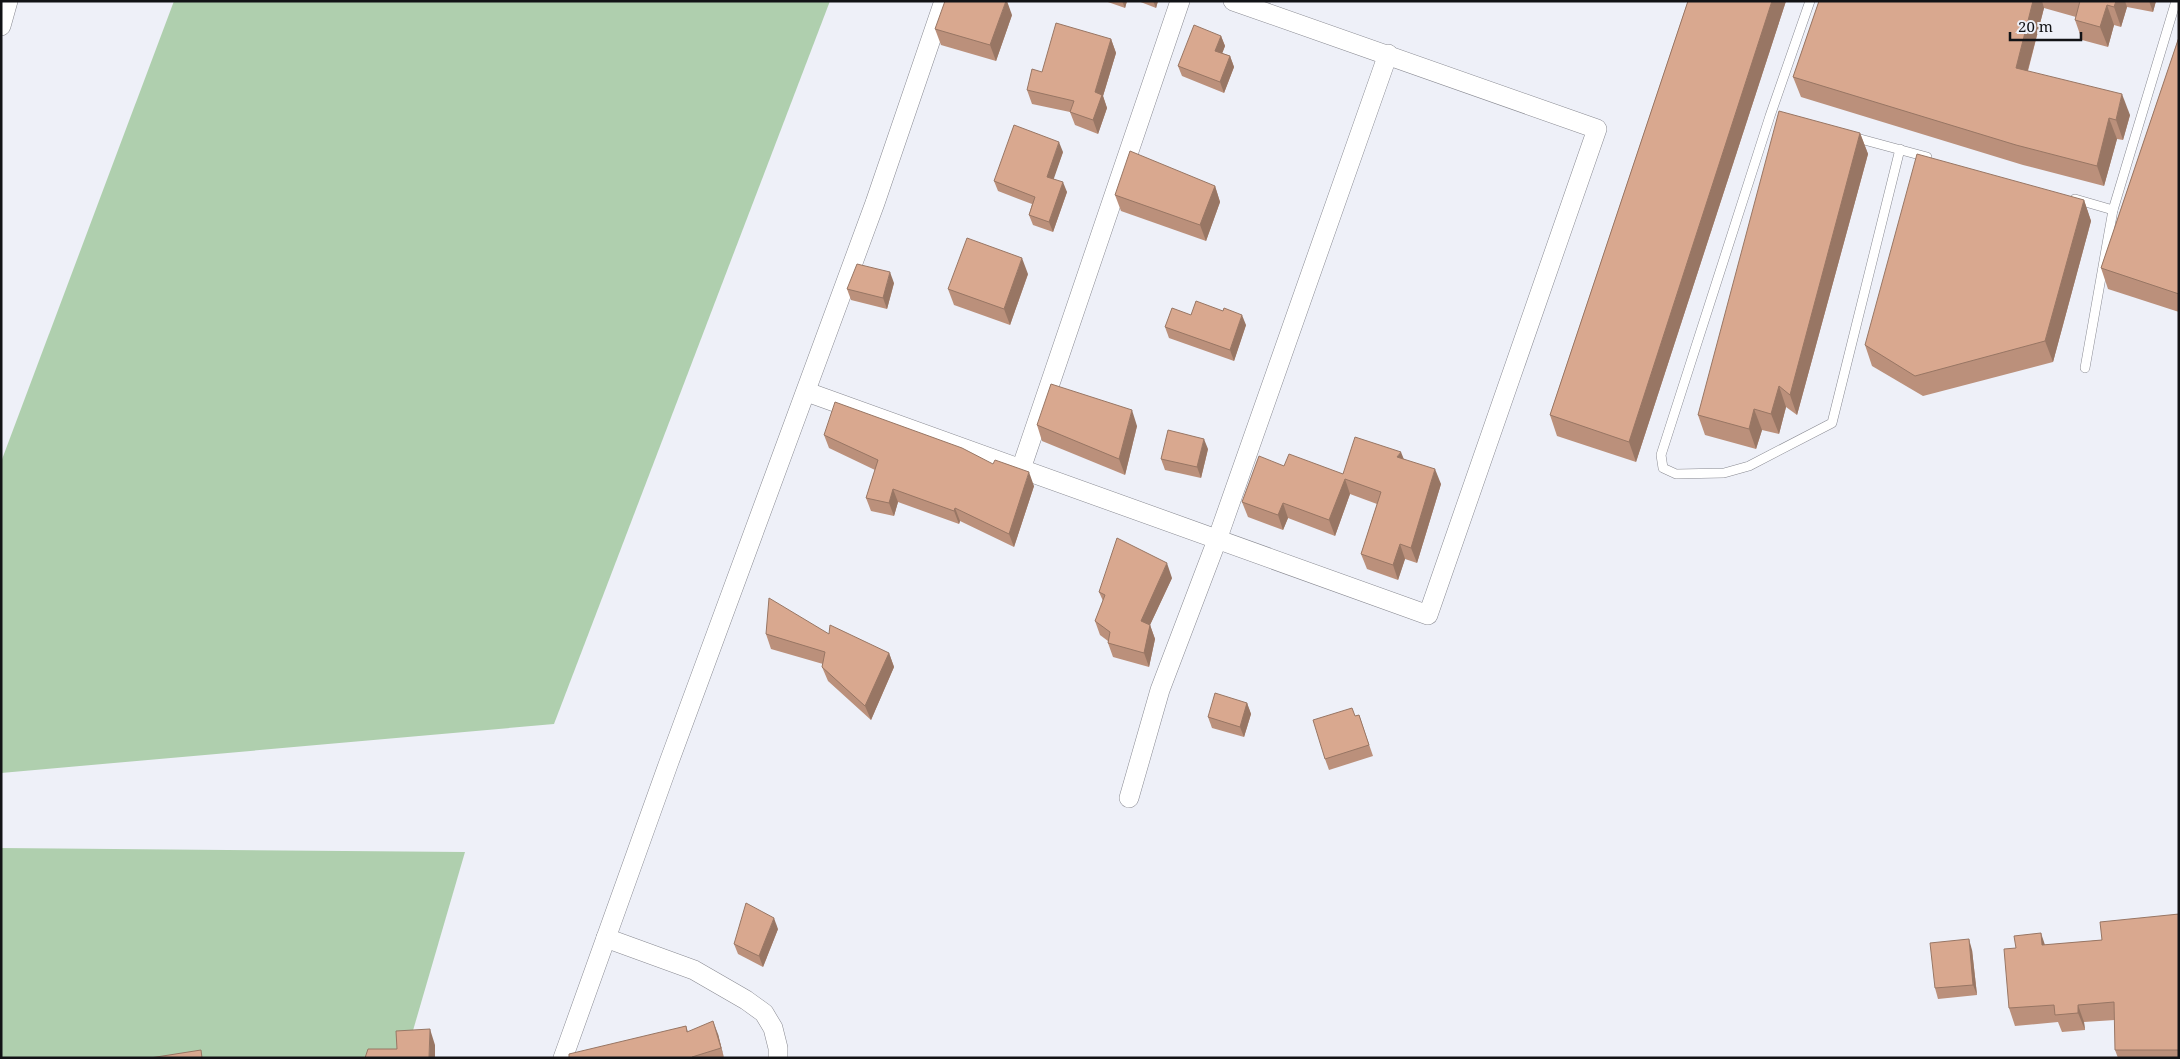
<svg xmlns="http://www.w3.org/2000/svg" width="2180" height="1059" viewBox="0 0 2180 1059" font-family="'Noto Serif',serif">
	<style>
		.green { fill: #afcfae }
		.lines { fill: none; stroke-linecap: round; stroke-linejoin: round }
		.lane-casing { stroke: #898a92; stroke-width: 10 }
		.street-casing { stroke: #898a92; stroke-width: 20 }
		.lane { stroke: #fff; stroke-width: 9 }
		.street { stroke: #fff; stroke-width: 19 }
		.wall { fill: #bb907b }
		.shaded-wall { fill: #987664 }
		.building { fill: #d9a88f; stroke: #987664 }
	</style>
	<rect width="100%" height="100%" fill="#eef0f8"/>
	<g class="green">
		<path d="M 174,1 L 830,1 L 554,724 L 1,773 L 1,462 Z"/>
		<path d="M 1,848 L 465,852 L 405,1058 L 1,1058 Z"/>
	</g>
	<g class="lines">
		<defs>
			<g id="lane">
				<path d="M 1810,1 L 1770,116 L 1661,455 L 1663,468 L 1676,474 L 1724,473 L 1749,466 L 1832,423 L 1900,149"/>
				<path d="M 1853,137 L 1927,157"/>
				<path d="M 2075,199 L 2113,210"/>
				<path d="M 2085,368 L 2113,210 L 2176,1"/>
			</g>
			<g id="street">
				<path d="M 1,26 L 8,1"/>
				<path d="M 807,392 L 1428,615 L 1597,129 L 1233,1"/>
				<path d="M 1021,469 L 1180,1"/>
				<path d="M 1129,798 L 1160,690 L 1217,540 L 1388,54"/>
				<path d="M 606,938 L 694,970 L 746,1000 L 764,1013 L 773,1028 L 778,1048 L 778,1058"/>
				<path d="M 563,1058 L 669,762 L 875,203 L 944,1"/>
			</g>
		</defs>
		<use href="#lane" class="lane-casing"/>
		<use href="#street" class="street-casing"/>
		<use href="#lane" class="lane"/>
		<use href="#street" class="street"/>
	</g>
	<g class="wall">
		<path d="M 1105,1 L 1127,1 L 1125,8 Z"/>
		<path d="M 1138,1 L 1158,1 L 1156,8 Z"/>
		<path d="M 1688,1 L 1786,1 L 1636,462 L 1557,436 L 1550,415 Z"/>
		<path d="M 1819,1 L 2156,1 L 2153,12 L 2127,7 L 2121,27 L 2114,25 L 2108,47 L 2082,40 L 2075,20 L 2076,17 L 2044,8 L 2028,71 L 2130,115 L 2123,140 L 2117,139 L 2104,186 L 2023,165 L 1801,97 L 1793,77 Z"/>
		<path d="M 1012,15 L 996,61 L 941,45 L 935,29 Z"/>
		<path d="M 1221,36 L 1225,46 L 1222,53 L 1230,56 L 1234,67 L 1224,93 L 1182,76 L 1178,66 Z"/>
		<path d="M 2179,37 L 2179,312 L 2108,289 L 2101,268 Z"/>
		<path d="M 1111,39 L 1116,53 L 1103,96 L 1107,108 L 1098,134 L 1075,125 L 1070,112 L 1032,104 L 1027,90 L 1042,72 Z"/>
		<path d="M 1860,133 L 1868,154 L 1797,415 L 1786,407 L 1779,434 L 1762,430 L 1756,449 L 1705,435 L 1698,415 Z"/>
		<path d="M 1063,152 L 1053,179 L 1067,192 L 1053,232 L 1033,225 L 1029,215 L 1032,204 L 998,191 L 994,181 Z"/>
		<path d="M 1215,186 L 1220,202 L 1206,241 L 1121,211 L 1115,195 Z"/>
		<path d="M 2084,200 L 2091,221 L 2053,362 L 1923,396 L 1872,366 L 1865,345 Z"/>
		<path d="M 1028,274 L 1010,325 L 954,305 L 948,289 Z"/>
		<path d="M 894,283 L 887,309 L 851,300 L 847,289 Z"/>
		<path d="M 1191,315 L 1246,325 L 1234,361 L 1169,338 L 1165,327 Z"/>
		<path d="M 1037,425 L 1137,426 L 1125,475 L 1042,441 Z"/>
		<path d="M 824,435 L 1034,486 L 1014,547 L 960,521 L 959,524 L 898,502 L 894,516 L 871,511 L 866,498 L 875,470 L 829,448 Z"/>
		<path d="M 1208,449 L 1201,478 L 1165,470 L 1161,459 Z"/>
		<path d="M 1404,459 L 1441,484 L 1417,563 L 1405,559 L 1398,580 L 1367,569 L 1361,554 L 1377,504 L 1350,494 L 1335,536 L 1288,518 L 1283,530 L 1248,517 L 1242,502 L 1284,466 L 1343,474 Z"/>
		<path d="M 1172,578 L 1150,625 L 1155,639 L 1149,667 L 1113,657 L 1108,643 L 1108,641 L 1100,635 L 1095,621 L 1103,601 L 1099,592 Z"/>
		<path d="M 766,634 L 829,634 L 889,653 L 894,667 L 871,720 L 828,681 L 822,667 L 823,664 L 771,649 Z"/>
		<path d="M 1247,703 L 1251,714 L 1244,737 L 1212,728 L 1208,717 Z"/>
		<path d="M 1359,715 L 1373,756 L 1329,770 L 1325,759 L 1355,716 Z"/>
		<path d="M 2179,914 L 2179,1058 L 2118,1058 L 2115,1050 L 2115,1020 L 2084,1022 L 2085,1030 L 2062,1032 L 2058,1022 L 2015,1026 L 2009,1008 L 2016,948 L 2102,940 Z"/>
		<path d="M 778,929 L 763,967 L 738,954 L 734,944 Z"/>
		<path d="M 1972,950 L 1977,995 L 1938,999 L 1935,988 Z"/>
		<path d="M 686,1026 L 688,1032 L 718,1034 L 724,1058 L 569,1058 Z"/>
	</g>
	<g class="shaded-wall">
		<path d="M 1006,1 L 1007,1 L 1012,15 L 996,61 L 990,45 Z"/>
		<path d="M 1122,1 L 1127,1 L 1125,8 Z"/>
		<path d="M 1153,1 L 1158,1 L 1156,8 Z"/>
		<path d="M 1772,1 L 1786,1 L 1636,462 L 1629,442 Z"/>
		<path d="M 2033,1 L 2042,1 L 2044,8 L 2023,88 L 2016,68 Z"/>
		<path d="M 2116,1 L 2125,1 L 2127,7 L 2121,27 L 2114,7 Z"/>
		<path d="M 2149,1 L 2156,1 L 2153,12 Z"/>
		<path d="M 2107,5 L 2114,25 L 2108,47 L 2100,27 Z"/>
		<path d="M 1221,36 L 1225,46 L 1219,62 L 1215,51 Z"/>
		<path d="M 1111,39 L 1116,53 L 1103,96 L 1107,108 L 1098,134 L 1093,120 L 1095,92 Z"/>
		<path d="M 1230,56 L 1234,67 L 1224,93 L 1220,82 Z"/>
		<path d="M 2122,94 L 2130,115 L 2123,140 L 2116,120 Z"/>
		<path d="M 2109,118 L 2117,139 L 2104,186 L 2097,166 Z"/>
		<path d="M 1860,133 L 1868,154 L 1797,415 L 1790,395 Z"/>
		<path d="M 1059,142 L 1063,152 L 1051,187 L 1047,177 Z"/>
		<path d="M 1063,182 L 1067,192 L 1053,232 L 1049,222 Z"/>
		<path d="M 1215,186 L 1220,202 L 1206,241 L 1200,225 Z"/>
		<path d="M 2084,200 L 2091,221 L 2053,362 L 2045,341 Z"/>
		<path d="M 1022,258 L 1028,274 L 1010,325 L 1004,309 Z"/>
		<path d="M 890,272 L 894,283 L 887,309 L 883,298 Z"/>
		<path d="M 1242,315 L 1246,325 L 1234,361 L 1230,350 Z"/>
		<path d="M 1779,386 L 1786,407 L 1779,434 L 1771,414 Z"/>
		<path d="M 1754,409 L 1762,430 L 1756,449 L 1749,429 Z"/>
		<path d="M 1132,410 L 1137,426 L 1125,475 L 1119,459 Z"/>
		<path d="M 1204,439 L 1208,449 L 1201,478 L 1197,467 Z"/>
		<path d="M 1401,452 L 1407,467 L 1397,457 Z"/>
		<path d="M 1435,469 L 1441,484 L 1417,563 L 1411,548 Z"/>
		<path d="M 1029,472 L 1034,486 L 1014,547 L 1009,534 Z"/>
		<path d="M 1345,479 L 1350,494 L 1335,536 L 1329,520 Z"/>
		<path d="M 893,489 L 898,502 L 894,516 L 889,503 Z"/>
		<path d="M 1283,503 L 1288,518 L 1283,530 L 1278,515 Z"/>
		<path d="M 955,508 L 960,521 L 959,524 L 954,511 Z"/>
		<path d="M 1400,544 L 1405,559 L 1398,580 L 1393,565 Z"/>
		<path d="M 1167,563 L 1172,578 L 1150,625 L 1155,639 L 1149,667 L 1144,653 L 1141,621 Z"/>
		<path d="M 889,653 L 894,667 L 871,720 L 865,706 Z"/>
		<path d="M 1247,703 L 1251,714 L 1244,737 L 1240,727 Z"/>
		<path d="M 774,918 L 778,929 L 763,967 L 759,956 Z"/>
		<path d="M 2041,933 L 2047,951 L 2042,945 Z"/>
		<path d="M 1969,939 L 1972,950 L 1977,995 L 1973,985 Z"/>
		<path d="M 2078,1005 L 2084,1022 L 2085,1030 L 2078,1013 Z"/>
		<path d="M 713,1021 L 718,1034 L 724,1058 L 721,1048 Z"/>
		<path d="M 430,1029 L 435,1045 L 435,1058 L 429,1058 Z"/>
	</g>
	<g class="building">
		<path d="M 945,1 L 1006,1 L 990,45 L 935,29 Z"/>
		<path d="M 1688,1 L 1772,1 L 1629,442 L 1550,415 Z"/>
		<path d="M 1819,1 L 2033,1 L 2016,68 L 2122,94 L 2116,120 L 2109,118 L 2097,166 L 2016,145 L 1793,77 Z"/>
		<path d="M 2080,1 L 2116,1 L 2114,7 L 2107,5 L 2100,27 L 2075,20 Z"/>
		<path d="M 1056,23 L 1111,39 L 1095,92 L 1102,95 L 1093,120 L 1070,112 L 1074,101 L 1027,90 L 1032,69 L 1042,72 Z"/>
		<path d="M 1194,25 L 1221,36 L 1215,51 L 1230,56 L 1220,82 L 1178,66 Z"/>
		<path d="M 2179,37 L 2179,294 L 2101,268 Z"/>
		<path d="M 1779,111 L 1860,133 L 1790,395 L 1779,386 L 1771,414 L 1754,409 L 1749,429 L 1698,415 Z"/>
		<path d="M 1014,125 L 1059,142 L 1047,177 L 1063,182 L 1049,222 L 1029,215 L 1035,197 L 994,181 Z"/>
		<path d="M 1130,151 L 1215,186 L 1200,225 L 1115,195 Z"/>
		<path d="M 1917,154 L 2084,200 L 2045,341 L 1915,376 L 1865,345 Z"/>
		<path d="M 967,238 L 1022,258 L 1004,309 L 948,289 Z"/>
		<path d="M 857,264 L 890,272 L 883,298 L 847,289 Z"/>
		<path d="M 1196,301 L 1223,311 L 1224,308 L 1242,315 L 1230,350 L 1165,327 L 1172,308 L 1191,315 Z"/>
		<path d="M 1051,384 L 1132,410 L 1119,459 L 1037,425 Z"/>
		<path d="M 835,402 L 962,448 L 993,464 L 995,460 L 1029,472 L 1009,534 L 955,508 L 954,511 L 893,489 L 889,503 L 866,498 L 878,460 L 824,435 Z"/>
		<path d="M 1168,430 L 1204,439 L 1197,467 L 1161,459 Z"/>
		<path d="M 1355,437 L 1401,452 L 1397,457 L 1435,469 L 1411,548 L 1400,544 L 1393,565 L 1361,554 L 1381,492 L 1345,479 L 1329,520 L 1283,503 L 1278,515 L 1242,502 L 1259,456 L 1284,466 L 1289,454 L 1343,474 Z"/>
		<path d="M 1117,538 L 1167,563 L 1141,621 L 1150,625 L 1144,653 L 1108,643 L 1110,632 L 1095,621 L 1105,595 L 1099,592 Z"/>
		<path d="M 769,598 L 829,634 L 830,625 L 889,653 L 865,706 L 822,667 L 825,652 L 766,634 Z"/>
		<path d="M 1215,693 L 1247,703 L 1240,727 L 1208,717 Z"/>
		<path d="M 1352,708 L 1355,716 L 1359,715 L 1369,745 L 1325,759 L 1313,720 Z"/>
		<path d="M 746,903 L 774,918 L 759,956 L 734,944 Z"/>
		<path d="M 2179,914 L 2179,1050 L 2115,1050 L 2114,1002 L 2078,1005 L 2078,1013 L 2055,1015 L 2054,1005 L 2009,1008 L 2004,949 L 2016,948 L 2014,936 L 2041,933 L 2042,945 L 2102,940 L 2100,922 Z"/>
		<path d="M 1969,939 L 1973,985 L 1935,988 L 1930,943 Z"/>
		<path d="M 713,1021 L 721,1048 L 692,1057 L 692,1058 L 569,1058 L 569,1054 L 686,1026 L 687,1032 Z"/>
		<path d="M 430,1029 L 429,1058 L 365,1058 L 368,1049 L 397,1049 L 396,1031 Z"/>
		<path d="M 201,1050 L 202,1058 L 150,1058 Z"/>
	</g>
	<rect width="2180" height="1059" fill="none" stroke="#121316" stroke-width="5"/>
	<path d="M2010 32v8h71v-8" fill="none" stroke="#121316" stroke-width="2.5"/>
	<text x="2018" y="32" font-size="15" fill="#121316" stroke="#eef0f8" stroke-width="4" paint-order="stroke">20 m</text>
</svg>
